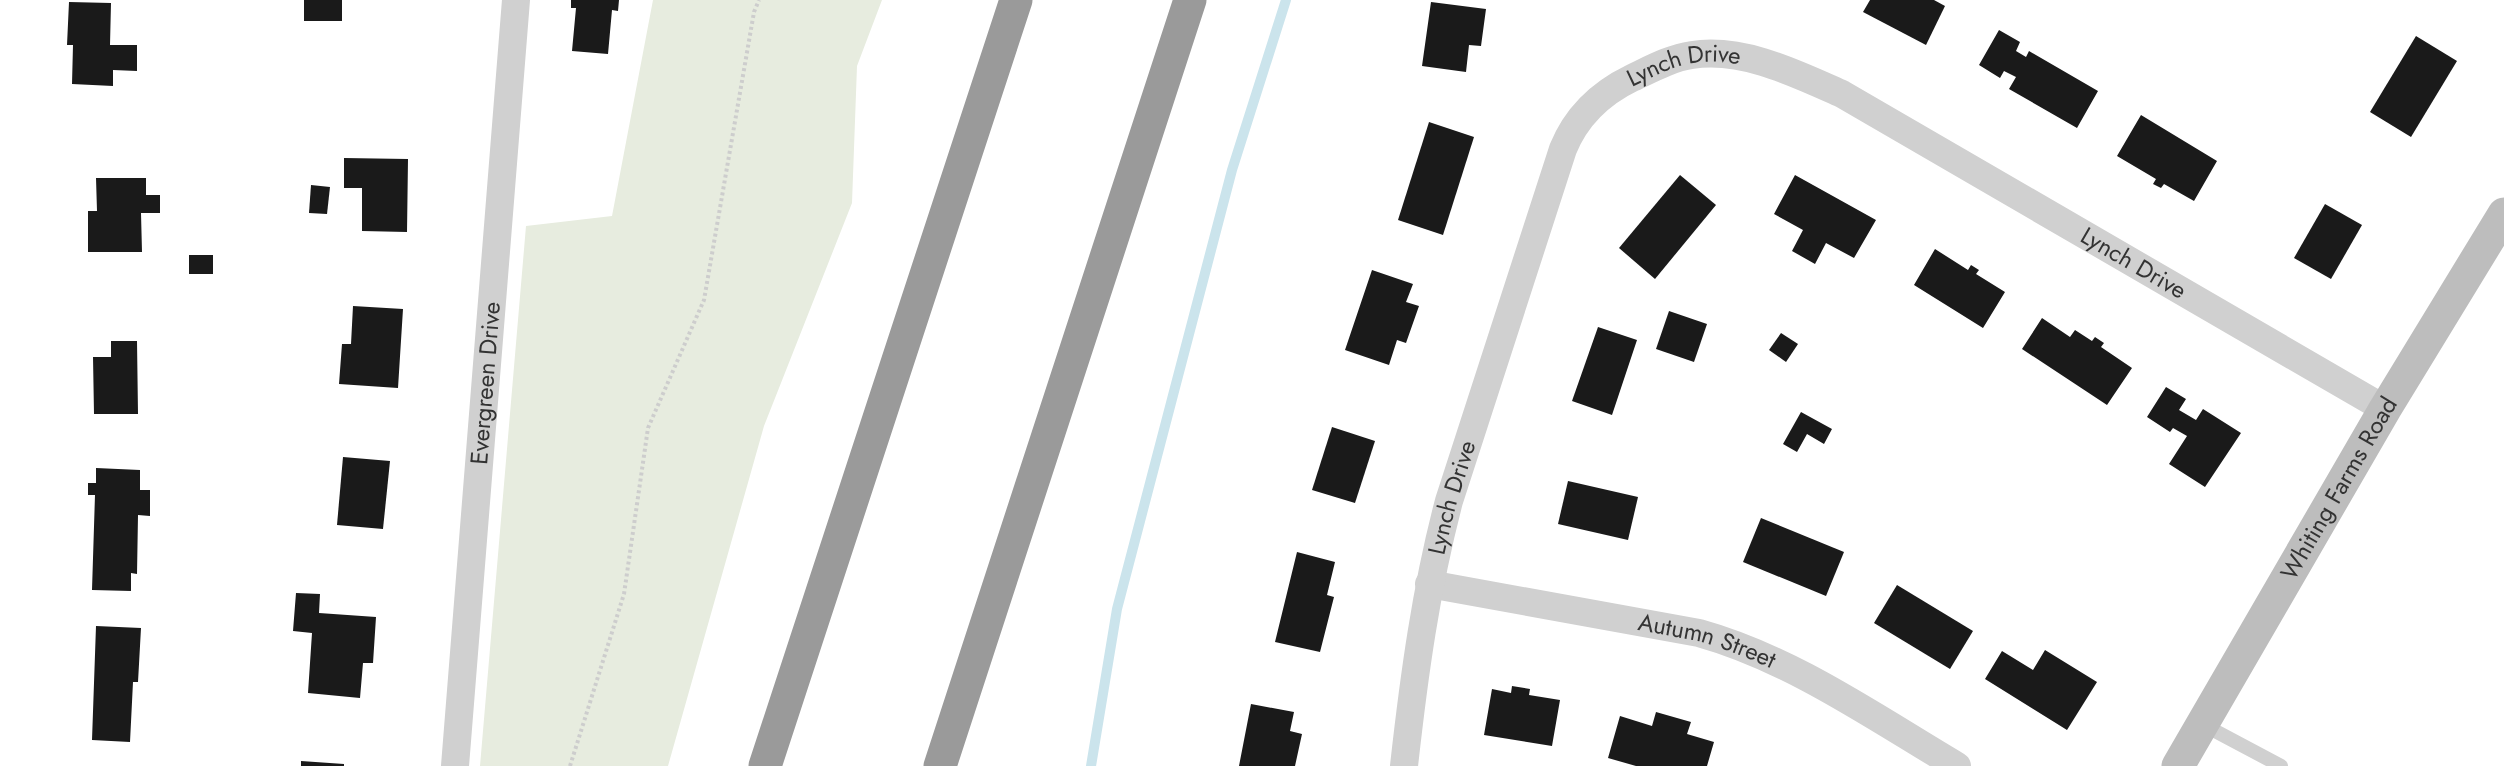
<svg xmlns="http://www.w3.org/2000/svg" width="2504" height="766" viewBox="0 0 2504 766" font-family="Jost,sans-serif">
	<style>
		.green { fill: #e7ecdf }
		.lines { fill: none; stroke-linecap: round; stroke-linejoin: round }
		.stream { stroke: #cbe4ec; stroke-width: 10 }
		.building { fill: #1a1a1a }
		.path { stroke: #cdcdcd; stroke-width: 4; stroke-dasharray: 3 3; stroke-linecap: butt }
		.service { stroke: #d0d0d0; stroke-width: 14 }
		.minor { stroke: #d0d0d0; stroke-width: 28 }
		.secondary { stroke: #bdbdbd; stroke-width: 33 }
		.motorway { stroke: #9a9a9a; stroke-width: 33 }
		.labels { text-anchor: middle; stroke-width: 6; stroke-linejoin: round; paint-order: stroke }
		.street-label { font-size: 24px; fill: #333; stroke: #fff }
	</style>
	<rect width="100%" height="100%" fill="#fff"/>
	<path class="green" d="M 653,0 L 882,0 L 857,66 L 852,203 L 764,426 L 668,766 L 480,766 L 526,226 L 612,216 Z"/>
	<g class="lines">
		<path class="stream" d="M 1091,766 L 1117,609 L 1232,170 L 1286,0"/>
	</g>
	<g class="building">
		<rect x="304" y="0" width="38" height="21"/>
		<path d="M 571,0 L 619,0 L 618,11 L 612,10 L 608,54 L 572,51 L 576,8 L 571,8 Z"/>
		<path d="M 1870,0 L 1934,0 L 1945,6 L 1926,45 L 1863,12 Z"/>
		<path d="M 69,2 L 111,3 L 110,45 L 137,45 L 137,71 L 113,70 L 113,86 L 72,84 L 73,45 L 67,45 Z"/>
		<path d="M 1431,2 L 1486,9 L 1481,46 L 1469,45 L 1466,72 L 1422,66 Z"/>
		<path d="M 1999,30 L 2020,42 L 2016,51 L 2026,57 L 2029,51 L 2098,91 L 2077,128 L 2009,89 L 2016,77 L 2004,71 L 2000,78 L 1979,65 Z"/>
		<path d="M 2416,36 L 2457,61 L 2411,137 L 2370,112 Z"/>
		<path d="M 2141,115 L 2217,161 L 2194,201 L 2164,184 L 2161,188 L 2153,184 L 2156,179 L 2117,156 Z"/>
		<path d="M 1429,122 L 1474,137 L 1443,235 L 1398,220 Z"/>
		<path d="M 344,158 L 408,159 L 407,232 L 362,231 L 362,188 L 344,188 Z"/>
		<path d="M 1680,175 L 1716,205 L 1655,279 L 1619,248 Z"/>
		<path d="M 1795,175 L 1876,220 L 1854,258 L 1826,243 L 1815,264 L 1792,251 L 1803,230 L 1774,214 Z"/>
		<path d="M 96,178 L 146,178 L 146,195 L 160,195 L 160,213 L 141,213 L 142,252 L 88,252 L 88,211 L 97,211 Z"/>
		<path d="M 311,185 L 330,187 L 327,214 L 309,213 Z"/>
		<path d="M 2325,204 L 2362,225 L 2331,279 L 2294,258 Z"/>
		<path d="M 1935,249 L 1968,270 L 1971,265 L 1979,270 L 1976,274 L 2005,292 L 1983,328 L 1914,285 Z"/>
		<rect x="189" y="255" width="24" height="19"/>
		<path d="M 1372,270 L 1413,284 L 1406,302 L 1419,306 L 1406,343 L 1397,340 L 1389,365 L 1345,350 Z"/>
		<path d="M 353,306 L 403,309 L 398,388 L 339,384 L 342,344 L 351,344 Z"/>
		<path d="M 1669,311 L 1707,324 L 1694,362 L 1656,349 Z"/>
		<path d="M 2042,318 L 2070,337 L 2075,330 L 2092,341 L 2095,337 L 2104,343 L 2101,347 L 2132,368 L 2107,405 L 2022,349 Z"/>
		<path d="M 1598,327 L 1637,340 L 1612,415 L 1572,401 Z"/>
		<path d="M 1781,333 L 1798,344 L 1786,362 L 1769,350 Z"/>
		<path d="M 111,341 L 137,341 L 138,414 L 94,414 L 93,357 L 111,357 Z"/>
		<path d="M 2166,387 L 2186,399 L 2179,410 L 2196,420 L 2203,409 L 2241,433 L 2205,487 L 2169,464 L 2187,436 L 2173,428 L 2170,432 L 2147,417 Z"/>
		<path d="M 1801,412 L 1832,429 L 1824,444 L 1807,434 L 1797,452 L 1783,444 Z"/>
		<path d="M 1332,427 L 1375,441 L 1355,503 L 1312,490 Z"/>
		<path d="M 343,457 L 390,461 L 383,529 L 337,525 Z"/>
		<path d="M 96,468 L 140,470 L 140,490 L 150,490 L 150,516 L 138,515 L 137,574 L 131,573 L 131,591 L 92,590 L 95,495 L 88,495 L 88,483 L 96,483 Z"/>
		<path d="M 1568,481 L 1638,497 L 1628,540 L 1558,524 Z"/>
		<path d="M 1761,518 L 1844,552 L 1826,596 L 1743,562 Z"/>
		<path d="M 1297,552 L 1335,562 L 1327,595 L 1334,597 L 1320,652 L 1275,642 Z"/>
		<path d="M 1897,585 L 1973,631 L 1950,669 L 1874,623 Z"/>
		<path d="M 296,593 L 320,594 L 319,613 L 376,617 L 373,663 L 363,663 L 360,698 L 308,693 L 312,633 L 293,631 Z"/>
		<path d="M 96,626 L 141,628 L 138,682 L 133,682 L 130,742 L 92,740 Z"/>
		<path d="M 2045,650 L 2097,682 L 2067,730 L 1985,679 L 2002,651 L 2033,670 Z"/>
		<path d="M 1512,686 L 1530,689 L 1529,695 L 1560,700 L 1552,746 L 1484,735 L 1492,689 L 1511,693 Z"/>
		<path d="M 1251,704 L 1294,712 L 1290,731 L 1302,734 L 1295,766 L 1239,766 Z"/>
		<path d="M 1656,712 L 1691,722 L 1687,734 L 1714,742 L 1707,766 L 1636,766 L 1608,758 L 1620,716 L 1652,726 Z"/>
		<path d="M 301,761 L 344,764 L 344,766 L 301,766 Z"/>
	</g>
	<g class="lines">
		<path class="path" d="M 570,766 L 624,594 L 648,428 L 704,300 L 754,12 L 759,0"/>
		<path class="service" d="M 2202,724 L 2281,766"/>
		<g class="minor">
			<path id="s1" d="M 1429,584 L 1699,633 C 1792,659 1874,717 1957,766"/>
			<path id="s2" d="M 455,766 L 516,0"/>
			<path id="s3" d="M 1404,766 C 1414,676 1426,588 1449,501 L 1563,149 C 1576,117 1601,93 1632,78 C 1651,69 1671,58 1692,55 C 1743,47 1797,74 1842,94 L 2385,409"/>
		</g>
		<path class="secondary" id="s4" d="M 2178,766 L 2385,409 L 2504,214"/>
		<g class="motorway">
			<path d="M 765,766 L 1016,0"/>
			<path d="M 940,766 L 1190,0"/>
		</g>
	</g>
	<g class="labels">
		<g class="street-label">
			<text dy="8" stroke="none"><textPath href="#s3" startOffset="795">Lynch Drive</textPath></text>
			<text dy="8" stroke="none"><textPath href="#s3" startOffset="1299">Lynch Drive</textPath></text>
			<text dy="8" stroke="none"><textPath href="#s2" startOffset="384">Evergreen Drive</textPath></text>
			<text dy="8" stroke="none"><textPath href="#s4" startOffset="321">Whiting Farms Road</textPath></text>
			<text dy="8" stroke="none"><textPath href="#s3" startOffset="273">Lynch Drive</textPath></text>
			<text dy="8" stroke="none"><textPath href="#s1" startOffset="284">Autumn Street</textPath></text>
		</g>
	</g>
</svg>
